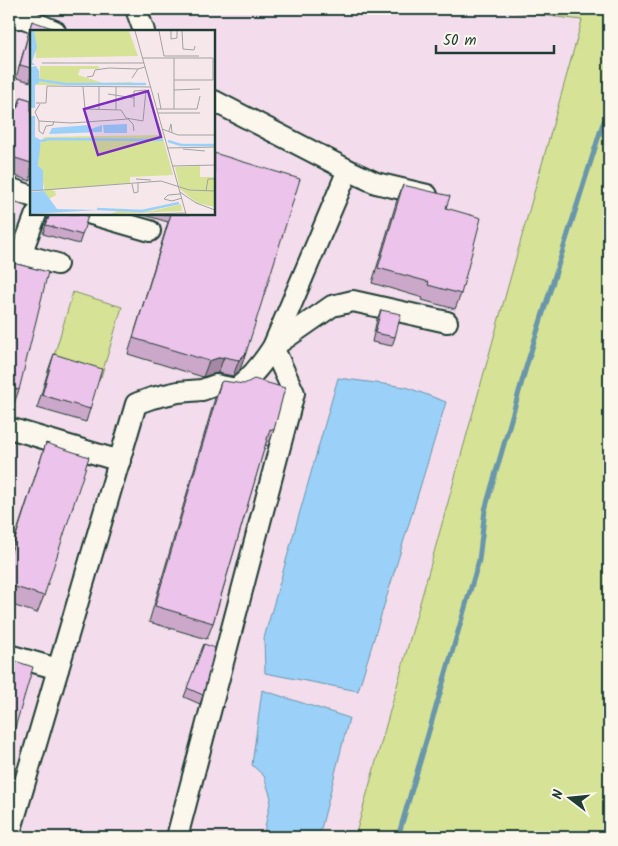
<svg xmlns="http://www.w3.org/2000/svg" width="618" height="846" viewBox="0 0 618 846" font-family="Kalam,sans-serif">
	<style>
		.built { fill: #f3dceb; fill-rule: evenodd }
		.green { fill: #d6e396; stroke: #7a9065 }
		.water { fill: #9bd1f9; stroke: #6996aa }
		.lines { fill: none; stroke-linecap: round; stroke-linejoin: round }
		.stream { stroke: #6996aa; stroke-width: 5 }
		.minor-casing { stroke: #1f3d34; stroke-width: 24 }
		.minor { stroke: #fbf7ec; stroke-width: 20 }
		.wall { fill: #cba8c9; stroke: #1f3d34 }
		.shaded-wall { fill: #a588a4; stroke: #1f3d34 }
		.building { fill: #ecc3ea; stroke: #1f3d34 }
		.inset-river { fill: none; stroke: #9bd1f9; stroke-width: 2.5 }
		.inset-road { fill: none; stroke: #a0a3a2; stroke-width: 1 }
		.view { fill: #7b2cbf; fill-opacity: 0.15; stroke: #7b2cbf; stroke-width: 2.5 }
		.inset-edge { fill: none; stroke: #1f3d34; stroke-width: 2.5 }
	</style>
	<rect width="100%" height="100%" fill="#f6e7eb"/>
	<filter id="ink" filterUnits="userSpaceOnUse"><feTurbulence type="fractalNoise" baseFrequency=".02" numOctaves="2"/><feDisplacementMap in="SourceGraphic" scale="10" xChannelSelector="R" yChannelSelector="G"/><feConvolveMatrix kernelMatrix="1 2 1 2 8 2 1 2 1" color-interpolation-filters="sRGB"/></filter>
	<g filter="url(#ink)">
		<path class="built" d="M 9,9 L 443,9 L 582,19 L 355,837 L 9,837 ZM 31,31 L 214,31 L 214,214 L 31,214 Z"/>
		<g class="green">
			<path d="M 482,9 L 609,9 L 609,837 L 355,837 L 582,20 L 507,11 Z"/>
			<path d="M 73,292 L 122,307 L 101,377 L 52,363 Z"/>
		</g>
		<g class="water">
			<path d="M 338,378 L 406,387 L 446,402 L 358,691 L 265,673 L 264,638 Z"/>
			<path d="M 262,690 L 349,718 L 319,837 L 263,837 L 271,798 L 264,776 L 252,765 Z"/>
		</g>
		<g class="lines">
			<path class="stream" d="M 398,837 L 479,560 L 485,510 L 527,364 L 602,126 L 609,110"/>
			<defs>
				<g id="minor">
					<path d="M 136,9 L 144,31"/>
					<path d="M 9,18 L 24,18 L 55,31"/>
					<path d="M 348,170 L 376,183 L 427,195"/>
					<path d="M 9,188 L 31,196"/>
					<path d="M 91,214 L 150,231"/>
					<path d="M 21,254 L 57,264"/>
					<path d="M 9,256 L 21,254 L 36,214"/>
					<path d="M 9,428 L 120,461"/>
					<path d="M 9,655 L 58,669"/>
					<path d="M 9,836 L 136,404 L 138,403 L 152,398 L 178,392 L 202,390 L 216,385 L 236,389 C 252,377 262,364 273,347 L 348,170 L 214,101"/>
					<path d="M 177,837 L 294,393 L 273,347 L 332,306 L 353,301 L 447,322"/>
				</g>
			</defs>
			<use href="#minor" class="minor-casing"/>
			<use href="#minor" class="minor"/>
		</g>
		<g class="wall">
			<path d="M 32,21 L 31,31 L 31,82 L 16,78 L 28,35 Z"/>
			<path d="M 21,97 L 31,100 L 31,181 L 9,174 L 9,105 L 17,108 Z"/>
			<path d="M 403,185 L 446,208 L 461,294 L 455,309 L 422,300 L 423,298 L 372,283 L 397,200 Z"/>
			<path d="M 49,214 L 82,214 L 82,235 L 79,244 L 43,234 Z"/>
			<path d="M 141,214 L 214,214 L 240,370 L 233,376 L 218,373 L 212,374 L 203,377 L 128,354 L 168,222 Z"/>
			<path d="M 9,262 L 19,390 L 13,406 L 9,406 Z"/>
			<path d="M 381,310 L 395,337 L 392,346 L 372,342 L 377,319 Z"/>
			<path d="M 54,354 L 90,409 L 86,422 L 37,408 L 49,368 Z"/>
			<path d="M 221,382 L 274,430 L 268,446 L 265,445 L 213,623 L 207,639 L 149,622 L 215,398 Z"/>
			<path d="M 46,443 L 44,596 L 37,613 L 9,604 L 9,556 Z"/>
			<path d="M 204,644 L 203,695 L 200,704 L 184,697 Z"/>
		</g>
		<g class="shaded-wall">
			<path d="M 246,353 L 240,370 L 233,376 L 239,360 Z"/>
			<path d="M 224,357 L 218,373 L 212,374 L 203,377 L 209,361 L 218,358 Z"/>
		</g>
		<g class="building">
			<path d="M 32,21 L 55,29 L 68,31 L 31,31 L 31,68 L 20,65 Z"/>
			<path d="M 21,97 L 31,100 L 31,163 L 9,156 L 9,105 L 18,108 Z"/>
			<path d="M 214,153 L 300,179 L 246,353 L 239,360 L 224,357 L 218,358 L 209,361 L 133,338 L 171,214 L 214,214 Z"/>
			<path d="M 403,185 L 450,196 L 446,208 L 481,218 L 461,294 L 428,285 L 429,282 L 378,268 Z"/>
			<path d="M 50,214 L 82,214 L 88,216 L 82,235 L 46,225 Z"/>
			<path d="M 9,262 L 48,272 L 19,390 L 9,387 Z"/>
			<path d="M 381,310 L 401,314 L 395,337 L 375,333 Z"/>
			<path d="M 54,354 L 102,369 L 90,409 L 42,395 Z"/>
			<path d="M 254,379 L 285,388 L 274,430 L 270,429 L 213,623 L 155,606 L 221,382 L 223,381 L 244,384 Z"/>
			<path d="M 46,443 L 89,457 L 44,596 L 9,585 L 9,558 Z"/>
			<path d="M 204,644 L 215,648 L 203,695 L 187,688 Z"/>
			<path d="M 9,659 L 33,667 L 9,748 Z"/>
		</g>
	</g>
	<g transform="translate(30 30)">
		<rect width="185" height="185" fill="#f6e7eb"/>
		<path d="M 4,1 L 99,1 L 108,26 L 6,28 ZM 10,36 L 68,36 L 70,38 L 67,39 L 50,39 L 48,45 L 73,53 L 102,52 L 102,55 L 5,55 L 9,53 ZM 128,90 L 143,145 L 100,147 L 100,153 L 21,160 L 25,161 L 26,165 L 19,169 L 15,164 L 11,140 L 8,136 L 9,117 L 14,107 L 129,105 ZM 170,136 L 170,147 L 185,147 L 185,177 L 167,173 L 150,159 L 145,137 ZM 151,174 L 152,181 L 81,184 L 89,180 L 122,181 Z" fill="#d6e396"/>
		<path d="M 0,1 L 4,1 L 7,17 L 2,32 L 5,35 L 0,35 ZM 6,36 L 9,41 L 9,53 L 5,55 L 5,78 L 0,78 L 0,37 ZM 0,86 L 5,86 L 5,107 L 11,110 L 8,136 L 13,140 L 13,160 L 0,161 ZM 97,94 L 97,103 L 74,103 L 73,95 ZM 59,95 L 61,99 L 72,95 L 72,102 L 19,104 L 22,98 ZM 14,161 L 27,179 L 69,180 L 0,184 L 0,162 Z" fill="#9bd1f9"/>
		<path class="inset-river" d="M 9,50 L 36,54 L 116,54M 11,111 L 20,109 L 133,110M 138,111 L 151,115 L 185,115M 67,179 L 112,181 L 149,173"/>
		<path class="inset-road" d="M 105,1 L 156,184M 129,1 L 134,26 L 169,26M 141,1 L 141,9 L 147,8 L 147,1M 152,1 L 153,19 L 164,20 L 165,16M 113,28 L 183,28 L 183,50 L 144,50M 144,28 L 144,79M 12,33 L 114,33M 57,47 L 63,46 L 65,40 L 79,38 L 108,39M 102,48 L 108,39 L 115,37M 53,57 L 55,79 L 91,80 L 96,88 L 113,91 L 116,60 L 104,61 L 104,77M 69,57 L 69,79M 144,60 L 170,59M 128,63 L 131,79M 78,64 L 104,68M 6,73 L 16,73 L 17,56 L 121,57M 10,74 L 5,82 L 9,91 L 41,93 L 98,89 L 103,94 L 104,101M 127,79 L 167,79 L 170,66M 86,80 L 86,57M 128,83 L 170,83M 9,91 L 9,101 L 13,104 L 16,96 L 23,95 L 24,91M 132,99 L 148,105 L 185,105M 139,101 L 141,94 L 142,102M 137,118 L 185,117M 153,119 L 175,121M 142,136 L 185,135M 106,149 L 121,150M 102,154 L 104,163 L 108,162 L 108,153M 0,161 L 131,151 L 159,160 L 185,161M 176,161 L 178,149 L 185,149M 150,162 L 166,173 L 185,180M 150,164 L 138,165 L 134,169 L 142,171 L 152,168M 119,184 L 156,183"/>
		<path class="view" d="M 118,61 L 131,107 L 68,125 L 54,79 Z"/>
		<rect width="185" height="185" class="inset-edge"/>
	</g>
	<rect width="618" height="846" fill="none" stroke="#fbf7ec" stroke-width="30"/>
	<rect x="15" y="15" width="588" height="816" fill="none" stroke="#1f3d34" stroke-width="2" filter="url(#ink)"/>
	<g transform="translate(570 798) rotate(286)" stroke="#fbf7ec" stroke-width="4" paint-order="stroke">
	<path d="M0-4L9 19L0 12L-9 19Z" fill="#1f3d34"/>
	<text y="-8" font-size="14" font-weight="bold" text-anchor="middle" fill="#1f3d34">N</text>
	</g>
	<path d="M436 45v8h118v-8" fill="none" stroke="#1f3d34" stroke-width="2.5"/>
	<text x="443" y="45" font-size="15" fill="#1f3d34" stroke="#fbf7ec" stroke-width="4" paint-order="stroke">50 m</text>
</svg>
